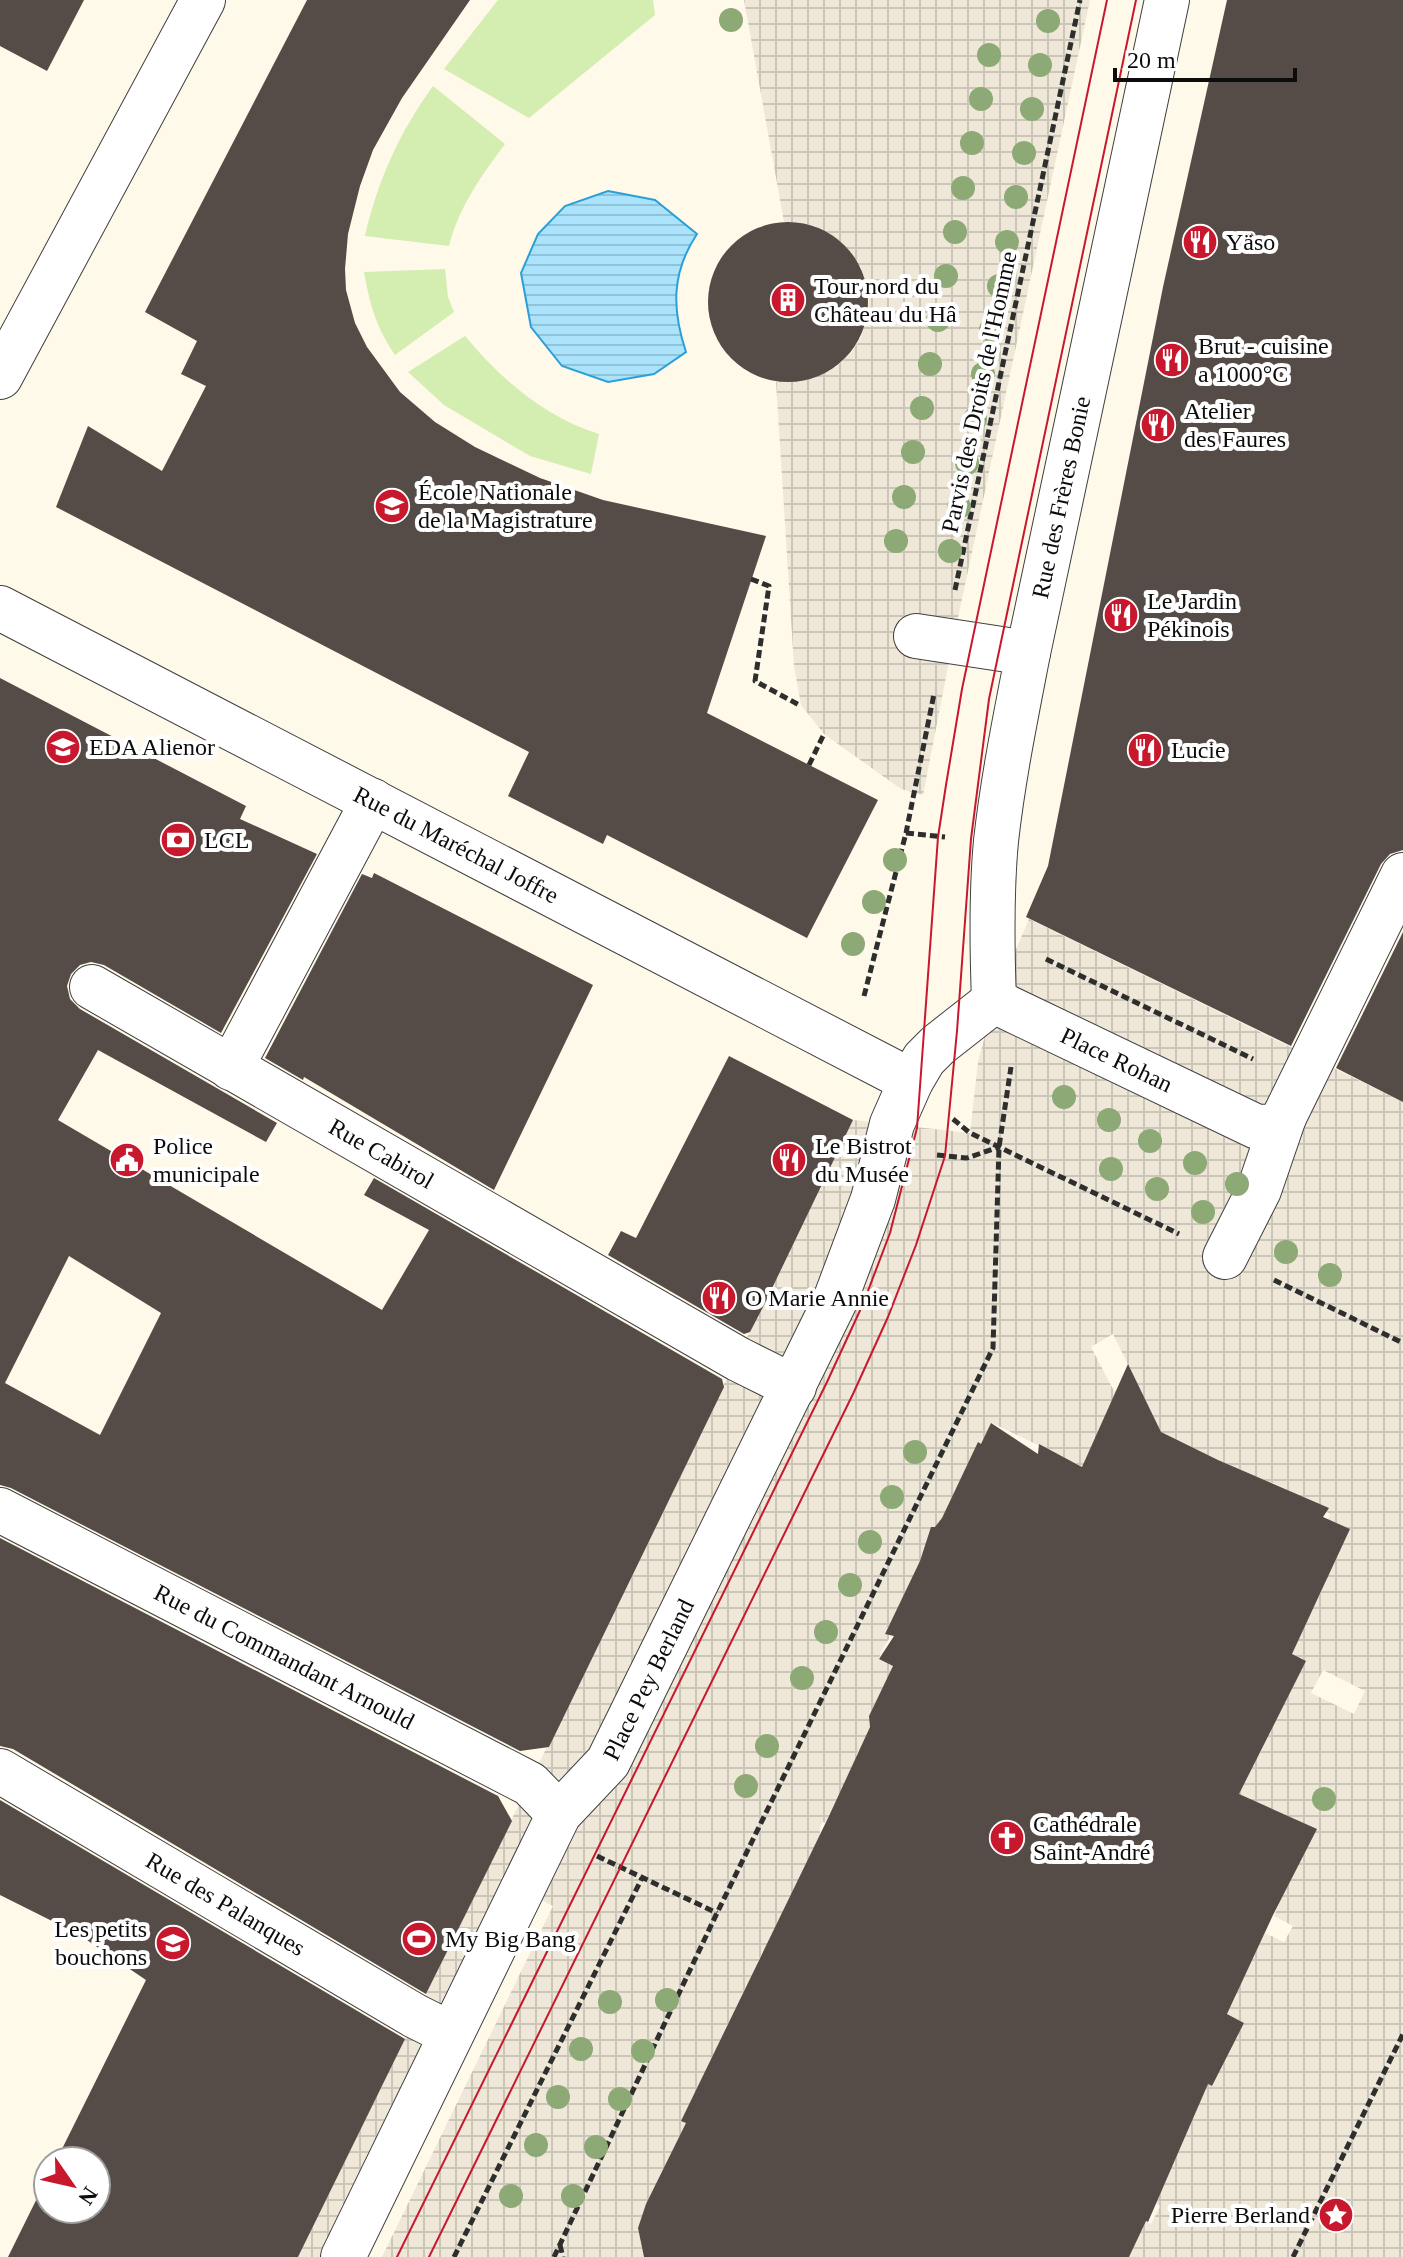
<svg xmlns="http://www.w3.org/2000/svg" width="1403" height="2257" viewBox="0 0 1403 2257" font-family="'Times New Roman',serif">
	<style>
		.grass { fill: #d4edb1 }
		.plaza { fill: url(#plaza-grid); fill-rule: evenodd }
		.water { fill: url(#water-rules); stroke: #2aa0d9; stroke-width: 2 }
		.building { fill: #554b47; fill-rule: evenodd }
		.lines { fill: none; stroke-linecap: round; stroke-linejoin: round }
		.minor-casing { stroke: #3f3f3f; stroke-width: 46 }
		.path { stroke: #2e2e2e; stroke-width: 5; stroke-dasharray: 8 4; stroke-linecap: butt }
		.minor { stroke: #fff; stroke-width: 44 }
		.tram { stroke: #c7182e; stroke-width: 2 }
		.tree { fill: #8ca976 }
		.labels { text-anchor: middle; stroke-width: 8; stroke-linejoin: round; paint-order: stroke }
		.poi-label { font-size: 24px; fill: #0c0c0c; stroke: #fff; text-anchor: start }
		.street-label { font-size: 24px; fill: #0c0c0c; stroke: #fff }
	</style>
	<defs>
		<pattern id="plaza-grid" width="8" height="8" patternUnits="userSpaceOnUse" patternTransform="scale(2)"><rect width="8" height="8" fill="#efe8d9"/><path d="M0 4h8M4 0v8" fill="none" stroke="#ccc6b9"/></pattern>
		<pattern id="water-rules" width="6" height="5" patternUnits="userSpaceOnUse" patternTransform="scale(2)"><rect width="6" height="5" fill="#aae3fb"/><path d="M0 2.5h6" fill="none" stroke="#91c2d6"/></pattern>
	</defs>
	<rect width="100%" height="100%" fill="#fff9ea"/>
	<g class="grass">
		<path d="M 498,0 L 653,0 L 655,15 L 529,118 L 444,69 Z"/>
		<path d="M 433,86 L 505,144 C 481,176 459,207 449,246 L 365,236 C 378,180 399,133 433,86 Z"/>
		<path d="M 445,269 L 448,297 L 454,312 L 395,355 C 376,327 370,305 364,272 Z"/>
		<path d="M 465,336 C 501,379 544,417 599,434 L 591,474 L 530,456 L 444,405 L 408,372 Z"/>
	</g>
	<g class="plaza">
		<path d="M 744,0 L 1090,0 L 953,641 L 923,795 L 901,789 L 824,734 L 801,705 L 794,666 L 776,382 L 811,379 L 836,367 L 850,354 L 861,338 L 869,302 L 861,267 L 839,240 L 815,226 L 784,222 Z"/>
		<path d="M 1029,919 L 1403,1102 L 1403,2257 L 1129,2257 L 1128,2212 L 1151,2224 L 1160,2206 L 1137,2193 L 1207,2084 L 1212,2086 L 1222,2066 L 1215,2062 L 1242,2028 L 1244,2023 L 1227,2014 L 1236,1996 L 1234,1995 L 1265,1933 L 1284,1942 L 1293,1926 L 1274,1916 L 1279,1904 L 1177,1867 L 1260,1753 L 1270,1732 L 1246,1720 L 1315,1605 L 1326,1582 L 1316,1577 L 1349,1529 L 1328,1519 L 1330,1514 L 1284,1488 L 1159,1435 L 1160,1431 L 1113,1334 L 1091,1347 L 1114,1391 L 1132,1382 L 1085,1468 L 992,1423 L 960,1489 L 956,1488 L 954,1493 L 957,1496 L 942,1518 L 945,1520 L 885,1633 L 889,1635 L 889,1639 L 881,1651 L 879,1659 L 902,1668 L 879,1695 L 869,1716 L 875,1723 L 861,1751 L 859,1750 L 856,1755 L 862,1758 L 826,1823 L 823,1822 L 820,1826 L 820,1834 L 836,1842 L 824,1867 L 808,1860 L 798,1880 L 809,1886 L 777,1955 L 764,1949 L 707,2068 L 698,2129 L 644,2257 L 382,2257 L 553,1906 L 537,1898 L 362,2257 L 298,2257 L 853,1120 L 970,1133 L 978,1062 L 994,1001 ZM 1323,1670 L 1365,1691 L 1354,1714 L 1311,1693 Z"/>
	</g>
	<path class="water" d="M 608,191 L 655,200 L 697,234 C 671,273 672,310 686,352 L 654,374 L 608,382 L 562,366 L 531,327 L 521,273 L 538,234 L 565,206 Z"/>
	<g class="building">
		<path d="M 0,0 L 84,0 L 47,71 L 0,46 Z"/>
		<path d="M 307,0 L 470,0 L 402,98 L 373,150 L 360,186 L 348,234 L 345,269 L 346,290 L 355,323 L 367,347 L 400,392 L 435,422 L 475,447 L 540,478 L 603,500 L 766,536 L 707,713 L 878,800 L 807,938 L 607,835 L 603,844 L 508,796 L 529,752 L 56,507 L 88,426 L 162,471 L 206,386 L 181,374 L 197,341 L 145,312 Z"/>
		<path d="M 1227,0 L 1403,0 L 1403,850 L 1390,854 L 1381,864 L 1291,1046 L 1026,917 L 1048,866 L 1163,287 Z"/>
		<circle cx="788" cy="302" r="80"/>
		<path d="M 0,678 L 246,806 L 240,819 L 317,854 L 221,1033 L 104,965 L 91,962 L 80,965 L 71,974 L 67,986 L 70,999 L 80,1009 L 277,1123 L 266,1142 L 98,1050 L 58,1120 L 382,1310 L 429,1230 L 364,1195 L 374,1178 L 722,1379 L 724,1387 L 549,1747 L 520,1751 L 11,1488 L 0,1485 ZM 69,1256 L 161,1313 L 100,1435 L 5,1383 Z"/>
		<path d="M 374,873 L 593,985 L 494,1190 L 304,1077 L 303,1080 L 265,1058 L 362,874 L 372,878 Z"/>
		<path d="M 1403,932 L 1403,1102 L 1336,1068 Z"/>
		<path d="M 729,1056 L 853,1120 L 763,1307 L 750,1332 L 744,1334 L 608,1255 L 621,1231 L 636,1238 Z"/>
		<path d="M 1128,1364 L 1161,1432 L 1218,1460 L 1329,1508 L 1323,1517 L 1350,1529 L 1292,1654 L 1306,1661 L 1239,1794 L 1317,1829 L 1273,1915 L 1227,2014 L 1244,2023 L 1212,2086 L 1208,2084 L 1148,2222 L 1146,2221 L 1129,2257 L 644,2257 L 638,2228 L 646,2204 L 686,2123 L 681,2121 L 829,1816 L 870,1727 L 869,1716 L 893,1666 L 879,1659 L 894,1636 L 885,1634 L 920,1561 L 931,1527 L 935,1527 L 942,1518 L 978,1442 L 981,1444 L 991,1423 L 1038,1454 L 1039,1444 L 1082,1467 Z"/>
		<path d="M 0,1538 L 498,1796 L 512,1821 L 426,1994 L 13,1749 L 0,1746 Z"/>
		<path d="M 0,1800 L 405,2039 L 298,2257 L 8,2257 L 48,2176 L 48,2209 L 96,2209 L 96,2161 L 56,2161 L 146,1980 L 78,1934 L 0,1895 Z"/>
	</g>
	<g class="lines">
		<defs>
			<g id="minor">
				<path d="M 0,377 L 203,0"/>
				<path id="s1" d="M 0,608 L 911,1081"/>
				<path d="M 916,636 L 1028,653"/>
				<path id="s2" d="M 92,987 L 738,1359 L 794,1387"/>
				<path id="s3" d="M 994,1001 C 992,948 991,894 996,841 C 1003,778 1016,715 1028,653 L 1167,0"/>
				<path id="s4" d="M 994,1001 L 1257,1127 L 1275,1126 L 1284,1117 L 1403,875"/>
				<path d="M 231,1068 L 373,801"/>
				<path d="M 1225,1257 L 1259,1190 L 1284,1117"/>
				<path id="s5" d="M 0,1510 L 530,1784 L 559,1814"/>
				<path id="s6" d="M 0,1771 L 415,2016 L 451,2034"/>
				<path id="s7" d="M 343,2257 L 559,1814 L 608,1762 L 834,1303 L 873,1199 L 892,1124 L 911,1081 L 924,1059 L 938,1045 L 994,1001"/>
			</g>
		</defs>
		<use href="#minor" class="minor-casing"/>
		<g class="path">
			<path d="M 751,579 L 769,586 L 755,681 L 801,706"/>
			<path d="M 955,590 L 1080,0"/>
			<path d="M 809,765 L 824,734"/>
			<path d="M 906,833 L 945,837"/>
			<path d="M 1046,959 L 1253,1059"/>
			<path d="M 864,996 L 906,833 L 934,694"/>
			<path d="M 953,1119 L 970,1133 L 1179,1234"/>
			<path d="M 937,1155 L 967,1158 L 999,1147"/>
			<path d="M 1274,1280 L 1403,1343"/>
			<path d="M 597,1856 L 717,1913"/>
			<path d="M 560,2245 L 563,2257"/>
			<path d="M 454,2257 L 642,1878"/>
			<path d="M 554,2257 L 717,1913 L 993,1348 L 999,1147 L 1011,1067"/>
			<path d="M 1293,2257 L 1403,2034"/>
		</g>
		<use href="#minor" class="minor"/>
		<g class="tram">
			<path d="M 397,2257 L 827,1382 L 863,1304 L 890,1233 L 917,1128 L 938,837 L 946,785 L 962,689 L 1107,0"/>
			<path d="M 429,2257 L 853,1394 L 888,1317 L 916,1245 L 945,1156 L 957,1031 L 971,839 L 989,699 L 1136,0"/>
		</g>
	</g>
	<g class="tree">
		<circle cx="731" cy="20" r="12"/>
		<circle cx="1048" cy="21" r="12"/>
		<circle cx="989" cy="55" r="12"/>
		<circle cx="1040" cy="65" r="12"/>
		<circle cx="981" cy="99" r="12"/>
		<circle cx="1032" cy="109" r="12"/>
		<circle cx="972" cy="143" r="12"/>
		<circle cx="1024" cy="153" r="12"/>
		<circle cx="963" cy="188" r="12"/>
		<circle cx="1016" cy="197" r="12"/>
		<circle cx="955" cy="232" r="12"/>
		<circle cx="1007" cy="242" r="12"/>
		<circle cx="946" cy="276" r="12"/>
		<circle cx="999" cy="286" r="12"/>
		<circle cx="938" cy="320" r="12"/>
		<circle cx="991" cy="330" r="12"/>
		<circle cx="930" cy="364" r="12"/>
		<circle cx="983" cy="374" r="12"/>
		<circle cx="922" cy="408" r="12"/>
		<circle cx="975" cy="419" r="12"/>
		<circle cx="913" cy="452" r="12"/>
		<circle cx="967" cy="463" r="12"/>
		<circle cx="904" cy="497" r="12"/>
		<circle cx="959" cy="507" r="12"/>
		<circle cx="896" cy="541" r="12"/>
		<circle cx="950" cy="551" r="12"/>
		<circle cx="895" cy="860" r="12"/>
		<circle cx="874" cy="902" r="12"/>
		<circle cx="853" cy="944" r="12"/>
		<circle cx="1064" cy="1097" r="12"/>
		<circle cx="1109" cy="1120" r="12"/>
		<circle cx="1150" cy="1141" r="12"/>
		<circle cx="1195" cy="1163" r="12"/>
		<circle cx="1111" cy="1169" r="12"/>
		<circle cx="1237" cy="1184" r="12"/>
		<circle cx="1157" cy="1189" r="12"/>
		<circle cx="1203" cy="1212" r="12"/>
		<circle cx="1286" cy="1252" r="12"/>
		<circle cx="1330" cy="1275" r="12"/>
		<circle cx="915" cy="1452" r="12"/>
		<circle cx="892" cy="1497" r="12"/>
		<circle cx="870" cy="1542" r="12"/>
		<circle cx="850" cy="1585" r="12"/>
		<circle cx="826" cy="1632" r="12"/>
		<circle cx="802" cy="1678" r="12"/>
		<circle cx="767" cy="1746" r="12"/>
		<circle cx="746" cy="1786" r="12"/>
		<circle cx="1324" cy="1799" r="12"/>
		<circle cx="667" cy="2000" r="12"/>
		<circle cx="610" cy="2002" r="12"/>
		<circle cx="581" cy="2049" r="12"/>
		<circle cx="643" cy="2051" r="12"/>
		<circle cx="558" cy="2097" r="12"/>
		<circle cx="620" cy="2099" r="12"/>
		<circle cx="536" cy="2145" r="12"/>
		<circle cx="596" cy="2147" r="12"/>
		<circle cx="511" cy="2196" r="12"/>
		<circle cx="573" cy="2196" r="12"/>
	</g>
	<defs>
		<symbol id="restaurant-disc" viewBox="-11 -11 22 22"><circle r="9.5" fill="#c7182e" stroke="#fff"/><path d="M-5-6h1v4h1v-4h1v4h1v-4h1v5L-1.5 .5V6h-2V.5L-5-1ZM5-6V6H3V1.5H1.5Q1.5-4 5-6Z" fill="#fff"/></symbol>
		<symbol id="building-disc" viewBox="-11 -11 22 22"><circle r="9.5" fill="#c7182e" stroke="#fff"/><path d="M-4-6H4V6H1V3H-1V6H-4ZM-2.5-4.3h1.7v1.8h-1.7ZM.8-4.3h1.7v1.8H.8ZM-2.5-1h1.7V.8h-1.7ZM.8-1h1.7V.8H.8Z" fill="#fff"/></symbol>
		<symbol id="university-disc" viewBox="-11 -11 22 22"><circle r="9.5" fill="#c7182e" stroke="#fff"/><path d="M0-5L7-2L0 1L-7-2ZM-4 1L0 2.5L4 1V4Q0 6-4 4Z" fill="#fff"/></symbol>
		<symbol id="bank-disc" viewBox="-11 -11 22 22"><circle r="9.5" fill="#c7182e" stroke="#fff"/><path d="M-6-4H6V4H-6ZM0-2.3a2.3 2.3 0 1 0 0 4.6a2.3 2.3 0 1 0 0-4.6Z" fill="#fff"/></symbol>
		<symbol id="civic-disc" viewBox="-11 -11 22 22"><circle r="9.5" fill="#c7182e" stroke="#fff"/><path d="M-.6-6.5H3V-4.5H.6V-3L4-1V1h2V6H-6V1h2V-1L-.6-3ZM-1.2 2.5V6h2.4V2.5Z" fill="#fff"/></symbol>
		<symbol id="church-disc" viewBox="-11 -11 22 22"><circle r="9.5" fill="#c7182e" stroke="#fff"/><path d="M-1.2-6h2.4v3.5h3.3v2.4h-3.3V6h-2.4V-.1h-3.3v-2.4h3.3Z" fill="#fff"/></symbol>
		<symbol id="stadium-disc" viewBox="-11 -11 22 22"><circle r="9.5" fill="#c7182e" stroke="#fff"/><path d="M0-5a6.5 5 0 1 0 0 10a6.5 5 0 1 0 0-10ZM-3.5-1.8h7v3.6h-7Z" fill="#fff"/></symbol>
		<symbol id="school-disc" viewBox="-11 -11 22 22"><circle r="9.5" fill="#c7182e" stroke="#fff"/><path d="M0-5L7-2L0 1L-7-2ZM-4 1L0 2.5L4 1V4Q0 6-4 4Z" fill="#fff"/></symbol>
		<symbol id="sight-disc" viewBox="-11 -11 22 22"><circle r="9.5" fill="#c7182e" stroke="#fff"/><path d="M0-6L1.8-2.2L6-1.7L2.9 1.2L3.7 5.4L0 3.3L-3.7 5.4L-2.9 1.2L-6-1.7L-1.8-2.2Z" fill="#fff"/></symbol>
	</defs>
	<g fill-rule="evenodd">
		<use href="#restaurant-disc" x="1180" y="222" width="40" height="40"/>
		<use href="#building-disc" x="768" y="280" width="40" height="40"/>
		<use href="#restaurant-disc" x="1152" y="340" width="40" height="40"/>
		<use href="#restaurant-disc" x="1138" y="405" width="40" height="40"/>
		<use href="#university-disc" x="372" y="486" width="40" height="40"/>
		<use href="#restaurant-disc" x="1101" y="595" width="40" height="40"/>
		<use href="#university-disc" x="43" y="727" width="40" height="40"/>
		<use href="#restaurant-disc" x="1125" y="730" width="40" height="40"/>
		<use href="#bank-disc" x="158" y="820" width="40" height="40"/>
		<use href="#civic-disc" x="107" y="1140" width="40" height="40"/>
		<use href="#restaurant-disc" x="769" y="1140" width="40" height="40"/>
		<use href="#restaurant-disc" x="699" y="1278" width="40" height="40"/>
		<use href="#church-disc" x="987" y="1818" width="40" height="40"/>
		<use href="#stadium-disc" x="399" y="1919" width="40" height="40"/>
		<use href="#school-disc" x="153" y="1923" width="40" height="40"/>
		<use href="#sight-disc" x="1316" y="2195" width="40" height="40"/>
	</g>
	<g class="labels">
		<g class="poi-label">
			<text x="1226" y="250">Yäso</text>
			<text x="814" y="294">Tour nord du<tspan x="814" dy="28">Château du Hâ</tspan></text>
			<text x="1198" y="354">Brut - cuisine<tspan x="1198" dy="28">a 1000°C</tspan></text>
			<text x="1184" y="419">Atelier<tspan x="1184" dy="28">des Faures</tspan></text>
			<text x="418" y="500">École Nationale<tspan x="418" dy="28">de la Magistrature</tspan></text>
			<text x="1147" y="609">Le Jardin<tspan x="1147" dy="28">Pékinois</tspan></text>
			<text x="89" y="755">EDA Alienor</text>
			<text x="1171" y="758">Lucie</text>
			<text x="204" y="848">LCL</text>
			<text x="153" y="1154">Police<tspan x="153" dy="28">municipale</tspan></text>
			<text x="815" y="1154">Le Bistrot<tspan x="815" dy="28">du Musée</tspan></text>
			<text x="745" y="1306">O Marie Annie</text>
			<text x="1033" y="1832">Cathédrale<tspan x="1033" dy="28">Saint-André</tspan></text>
			<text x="147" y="1937" text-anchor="end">Les petits<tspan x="147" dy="28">bouchons</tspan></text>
			<text x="445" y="1947">My Big Bang</text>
			<text x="1310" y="2223" text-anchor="end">Pierre Berland</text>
		</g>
		<g class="street-label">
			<text transform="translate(979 392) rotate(-78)" y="8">Parvis des Droits de l'Homme</text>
			<text dy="8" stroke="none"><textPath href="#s3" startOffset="510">Rue des Frères Bonie</textPath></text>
			<text dy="8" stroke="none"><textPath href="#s1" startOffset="514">Rue du Maréchal Joffre</textPath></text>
			<text dy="8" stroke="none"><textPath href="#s4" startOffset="136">Place Rohan</textPath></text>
			<text dy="8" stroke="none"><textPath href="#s2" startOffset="334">Rue Cabirol</textPath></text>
			<text dy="8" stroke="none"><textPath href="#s5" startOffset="320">Rue du Commandant Arnould</textPath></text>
			<text dy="8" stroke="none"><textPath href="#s7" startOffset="656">Place Pey Berland</textPath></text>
			<text dy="8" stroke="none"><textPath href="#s6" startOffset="262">Rue des Palanques</textPath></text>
		</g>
	</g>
	<g transform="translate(72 2185) rotate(124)"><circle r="38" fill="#ffffff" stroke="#9e9e9e" stroke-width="2"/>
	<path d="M0-6L14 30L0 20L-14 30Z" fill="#c7182e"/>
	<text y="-12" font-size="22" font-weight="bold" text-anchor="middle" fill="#0c0c0c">N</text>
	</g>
	<path d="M1115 68v12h180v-12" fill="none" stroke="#0c0c0c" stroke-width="4"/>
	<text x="1127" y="68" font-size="24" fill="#0c0c0c" stroke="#ffffff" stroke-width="6" paint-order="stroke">20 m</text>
</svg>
